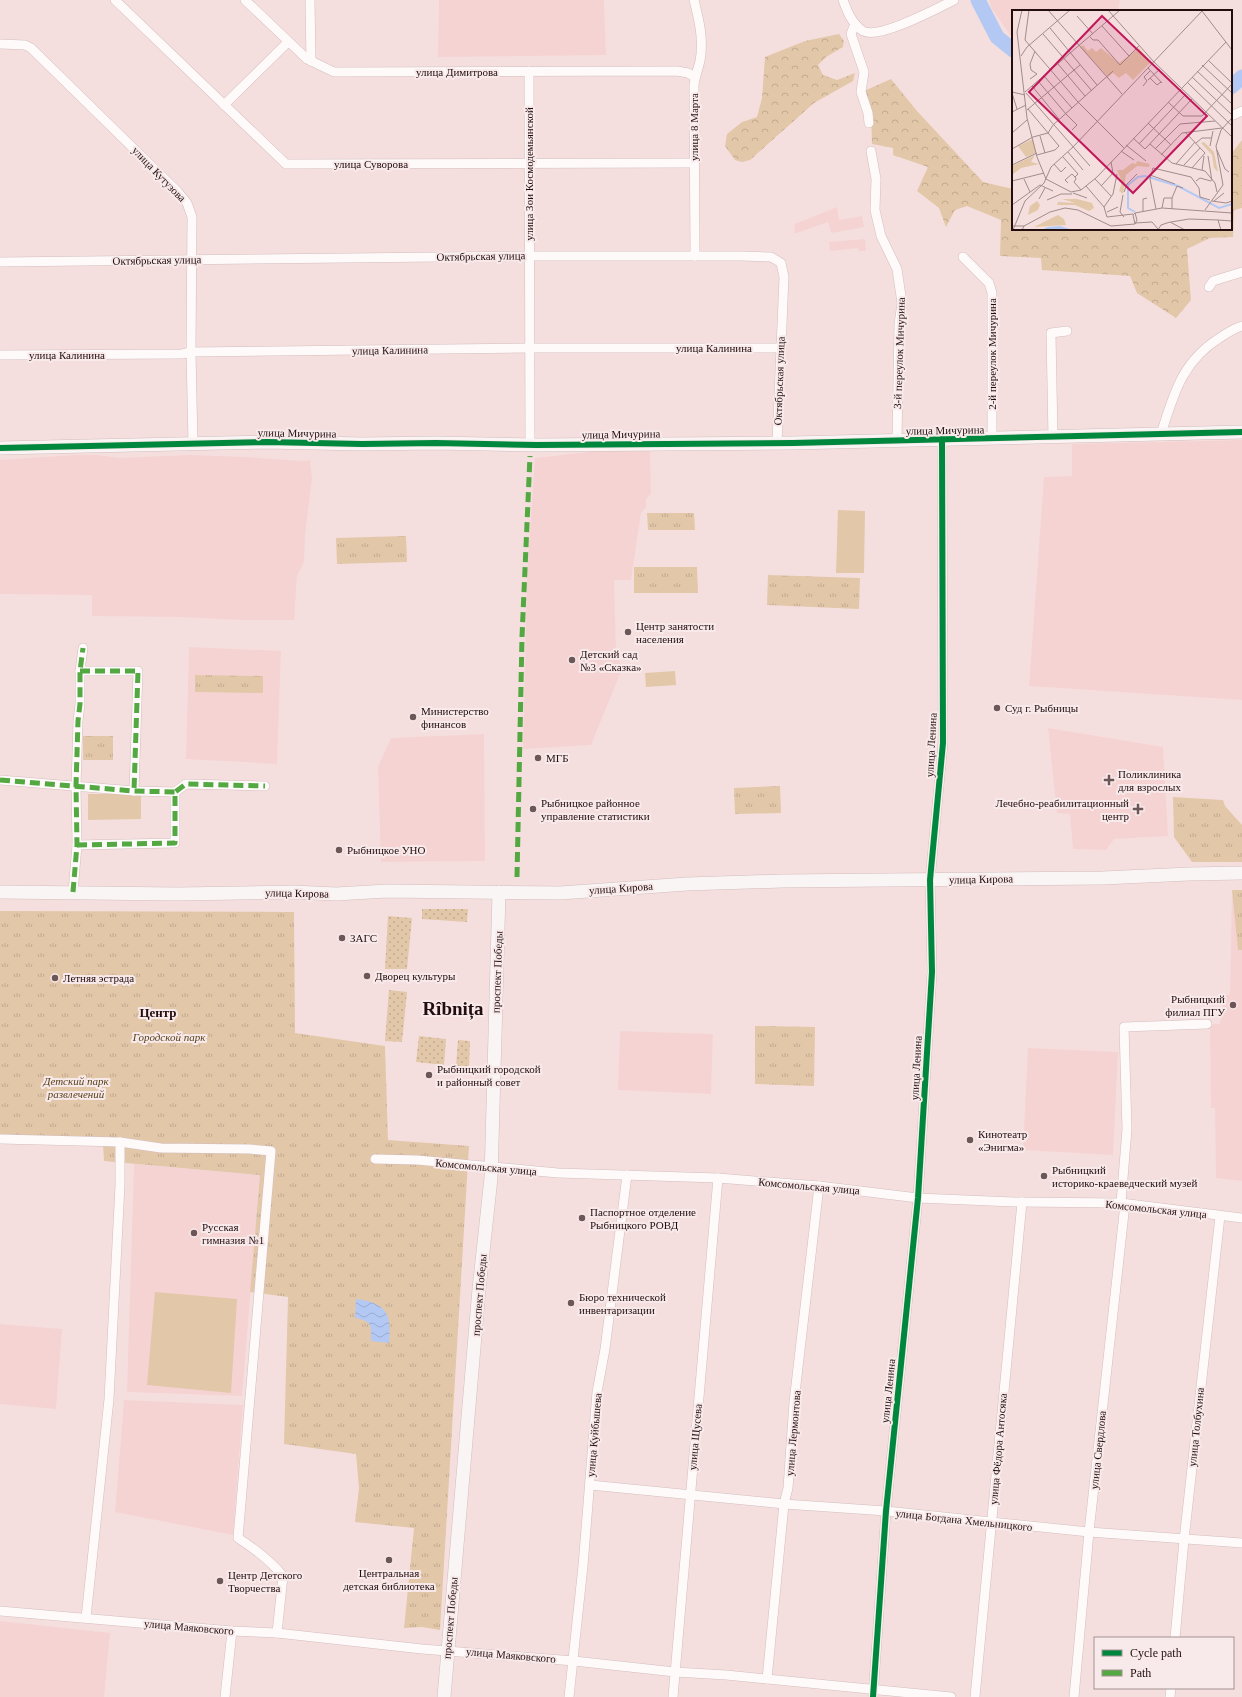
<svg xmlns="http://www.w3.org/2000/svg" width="1242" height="1697" viewBox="0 0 1242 1697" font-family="'Times New Roman',serif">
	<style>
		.built { fill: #f6d3d3 }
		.grass { fill: url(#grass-dots) }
		.forest { fill: url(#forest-crowns) }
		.park { fill: url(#park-tufts) }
		.pitch { fill: #e3c7a9 }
		.water { fill: url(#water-waves) }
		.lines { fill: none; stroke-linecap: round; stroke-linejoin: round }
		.river { stroke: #b3c9f4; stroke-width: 15 }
		.street-casing { stroke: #d3bdbd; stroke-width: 10 }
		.secondary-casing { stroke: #d3bdbd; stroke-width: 14 }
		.street { stroke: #fefafa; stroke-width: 9 }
		.secondary { stroke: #faf5f5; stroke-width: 13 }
		.quiet { stroke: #53a841; stroke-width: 5; stroke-dasharray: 10 5; stroke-linecap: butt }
		.cycleway-casing { stroke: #f8eaea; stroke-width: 8 }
		.cycleway { stroke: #00873e; stroke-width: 6 }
		.poi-dot { fill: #6c5657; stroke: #f8eaea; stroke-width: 1.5 }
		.labels { text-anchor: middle; stroke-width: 4; stroke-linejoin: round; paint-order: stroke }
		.street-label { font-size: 11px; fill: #230d0e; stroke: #f8eaea }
		.poi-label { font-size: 11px; fill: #230d0e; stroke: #f8eaea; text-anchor: start }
		.park-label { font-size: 11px; font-style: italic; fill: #57411c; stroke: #f8eaea }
		.quarter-label { font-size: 13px; font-weight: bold; fill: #230d0e; stroke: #f8eaea }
		.town-label { font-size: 19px; font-weight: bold; fill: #230d0e; stroke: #f8eaea }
		.inset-river { fill: none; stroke: #b3c9f4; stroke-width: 2 }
		.inset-road { fill: none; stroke: #a18b8b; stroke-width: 1 }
		.view { fill: #c2185b; fill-opacity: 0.15; stroke: #c2185b; stroke-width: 2 }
		.inset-edge { fill: none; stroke: #230d0e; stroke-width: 2 }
	</style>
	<defs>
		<pattern id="grass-dots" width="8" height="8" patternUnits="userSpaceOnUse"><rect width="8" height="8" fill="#e3c7a9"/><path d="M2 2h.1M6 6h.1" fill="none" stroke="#c2aa90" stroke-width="1.8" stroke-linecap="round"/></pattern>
		<pattern id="forest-crowns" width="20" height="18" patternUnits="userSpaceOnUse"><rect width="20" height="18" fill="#e3c7a9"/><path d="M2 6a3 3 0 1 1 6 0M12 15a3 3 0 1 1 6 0" fill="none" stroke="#c2aa90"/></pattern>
		<pattern id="park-tufts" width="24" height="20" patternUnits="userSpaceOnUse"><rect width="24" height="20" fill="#e3c7a9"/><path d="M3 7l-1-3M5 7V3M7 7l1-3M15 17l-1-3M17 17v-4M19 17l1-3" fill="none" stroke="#c2aa90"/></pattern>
		<pattern id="water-waves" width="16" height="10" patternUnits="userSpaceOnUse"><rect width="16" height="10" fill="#b3c9f4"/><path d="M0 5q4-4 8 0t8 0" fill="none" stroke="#9aabd0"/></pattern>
	</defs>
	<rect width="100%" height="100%" fill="#f5dfde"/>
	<g class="built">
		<path d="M 439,0 L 604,0 L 606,55 L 438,57 Z"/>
		<path d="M 989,0 L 1120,0 L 1118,11 L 1013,11 L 1013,39 L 992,9 Z"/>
		<path d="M 837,207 L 839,220 L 862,216 L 864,227 L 831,233 L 828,222 L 794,234 L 795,224 Z"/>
		<path d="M 865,239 L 866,251 L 859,251 L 858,248 L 830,251 L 829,242 Z"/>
		<path d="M 1242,440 L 1242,700 L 1029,686 L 1044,477 L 1072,476 L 1072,444 Z"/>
		<path d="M 650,445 L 651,494 L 646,499 L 646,507 L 641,513 L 631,580 L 614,580 L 616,650 L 622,669 L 591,745 L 523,749 L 527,576 L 535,458 Z"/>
		<path d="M 74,455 L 98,455 L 118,458 L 190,455 L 244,457 L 303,461 L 310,460 L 312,478 L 305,536 L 304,562 L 297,576 L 294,620 L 241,620 L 179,617 L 92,616 L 92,595 L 0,594 L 0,460 Z"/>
		<path d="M 189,647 L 281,651 L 277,764 L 186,759 Z"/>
		<path d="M 1048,728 L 1163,747 L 1168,836 L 1114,839 L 1106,850 L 1073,849 L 1070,814 L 1057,813 Z"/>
		<path d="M 484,734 L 485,861 L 381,862 L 378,767 L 391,738 Z"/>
		<path d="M 1232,890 L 1242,890 L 1242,1181 L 1216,1178 L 1215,1108 L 1211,1108 L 1210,1024 L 1220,1024 L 1225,995 L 1230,995 Z"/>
		<path d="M 620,1031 L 713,1034 L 711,1094 L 618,1090 Z"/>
		<path d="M 1028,1048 L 1118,1052 L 1113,1155 L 1023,1150 Z"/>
		<path d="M 134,1164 L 260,1175 L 242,1396 L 127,1392 Z"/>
		<path d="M 0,1324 L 62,1329 L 56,1409 L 0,1404 Z"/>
		<path d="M 124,1400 L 243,1405 L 233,1535 L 115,1512 Z"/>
		<path d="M 0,1621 L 110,1633 L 104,1697 L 0,1697 Z"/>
	</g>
	<g class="grass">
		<path d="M 422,909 L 468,909 L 467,922 L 422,919 Z"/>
		<path d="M 388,916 L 412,918 L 407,969 L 385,969 Z"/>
		<path d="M 389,990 L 407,992 L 402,1042 L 385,1041 Z"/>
		<path d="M 419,1036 L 446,1039 L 444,1065 L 416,1062 Z"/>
		<path d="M 458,1040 L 470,1041 L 469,1068 L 456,1066 Z"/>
	</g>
	<g class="forest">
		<path d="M 839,34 L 844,41 L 843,47 L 826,57 L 818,65 L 823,75 L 837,80 L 855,73 L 853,81 L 814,103 L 750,160 L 742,162 L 735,160 L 725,146 L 727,134 L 742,122 L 757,117 L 762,98 L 765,57 L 805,41 Z"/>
		<path d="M 891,79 L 917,111 L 983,182 L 1013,189 L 1013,229 L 1231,229 L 1231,154 L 1242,140 L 1242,208 L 1234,210 L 1233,237 L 1210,238 L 1187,249 L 1191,300 L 1176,318 L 1137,293 L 1130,276 L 1042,270 L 1041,258 L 1000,256 L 1001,220 L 967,206 L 955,210 L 946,227 L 939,208 L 917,191 L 928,167 L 893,155 L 893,148 L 872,144 L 871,114 L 864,91 Z"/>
	</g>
	<g class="park">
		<path d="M 647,513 L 694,513 L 695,530 L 648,530 Z"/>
		<path d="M 406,536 L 407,562 L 337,564 L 336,538 Z"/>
		<path d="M 634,567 L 697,567 L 698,593 L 634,593 Z"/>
		<path d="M 768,575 L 860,578 L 859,609 L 767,605 Z"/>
		<path d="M 195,675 L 263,676 L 263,693 L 195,692 Z"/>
		<rect x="83" y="736" width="30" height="24"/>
		<path d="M 780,786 L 781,813 L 735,814 L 734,788 Z"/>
		<path d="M 1173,797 L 1223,800 L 1225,806 L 1242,825 L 1242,862 L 1192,862 L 1174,837 Z"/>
		<path d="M 1232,890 L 1242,890 L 1242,950 L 1238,950 Z"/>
		<path d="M 0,911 L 294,912 L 295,1033 L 385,1046 L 388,1140 L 469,1146 L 440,1630 L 422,1627 L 404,1628 L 414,1528 L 355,1522 L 359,1488 L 356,1454 L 284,1444 L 288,1297 L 250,1292 L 260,1175 L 104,1161 L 103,1144 L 0,1134 Z"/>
		<path d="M 755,1026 L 815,1027 L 814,1086 L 755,1084 Z"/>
	</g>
	<g class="pitch">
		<path d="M 838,510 L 865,511 L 864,573 L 836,573 Z"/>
		<path d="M 675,671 L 676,685 L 646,687 L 645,673 Z"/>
		<path d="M 88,794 L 141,794 L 141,819 L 88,820 Z"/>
		<path d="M 155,1292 L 237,1299 L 231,1393 L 147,1385 Z"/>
	</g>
	<path class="water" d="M 356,1299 C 387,1303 392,1314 389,1343 L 371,1341 C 371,1326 373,1321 355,1318 Z"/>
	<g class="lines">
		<g class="river">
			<path d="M 978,0 L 997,37 L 1013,50"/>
			<path d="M 1231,87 L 1242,77"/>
		</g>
		<defs>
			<g id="street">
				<path d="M 115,0 L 286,164 L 693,163"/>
				<path d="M 245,0 L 307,59 L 334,72 L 677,71 L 688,73 L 695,77"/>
				<path d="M 310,0 L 311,61"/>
				<path d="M 694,0 C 699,20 704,40 700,61 C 698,69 695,77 694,85 L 695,256"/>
				<path d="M 843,0 C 847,11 852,24 863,31 C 878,40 938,8 954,0"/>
				<path d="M 855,24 L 851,34 L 864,72 L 861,92 L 868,113 L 869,123"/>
				<path d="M 0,44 L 25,45 L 31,48 L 178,192 L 187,203 L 192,217 L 191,352 L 193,444"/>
				<path d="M 529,71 L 530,445"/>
				<path d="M 224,105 L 288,42"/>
				<path d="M 1231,116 L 1242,111"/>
				<path d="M 871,151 L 876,179 L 875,210 L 881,236 L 897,269 L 902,303 L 899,324 L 897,440"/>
				<path d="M 963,257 L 989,283 L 992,293 L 992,439"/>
				<path d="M 0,262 L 530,256 L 741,256 L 771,257 L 781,263 L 784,277 L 777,443"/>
				<path d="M 1209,287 L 1213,281 L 1242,272"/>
				<path d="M 0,355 L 182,354 L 191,352 L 530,348 L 781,348"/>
				<path d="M 1161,434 C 1174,393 1182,361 1221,337 C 1227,333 1234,328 1242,326"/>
				<path d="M 1053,438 L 1051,333 L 1067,331"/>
				<path d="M 80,671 L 138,671 L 134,791"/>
				<path d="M 0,780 L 134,791 L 175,792"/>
				<path d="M 77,845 L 175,843 L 175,792 L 186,784 L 265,786"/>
				<path d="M 73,892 L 77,845 L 76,786 L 78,721 L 80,704 L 80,671 L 83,648"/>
				<path d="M 0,1139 L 120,1142 L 161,1148 L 249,1149 L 271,1151 L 238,1538 C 255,1549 270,1560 283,1576 L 277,1633"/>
				<path d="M 375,1159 L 417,1160 L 558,1173 L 718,1178 L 819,1186 L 918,1198 L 1014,1202 L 1121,1203 L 1242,1218"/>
				<path d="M 1121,1203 L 1127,1129 L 1124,1027 L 1207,1024"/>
				<path d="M 590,1485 L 784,1504 L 886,1511 L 1089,1532 L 1242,1543"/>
				<path d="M 0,1611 L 232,1631 L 277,1633 L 422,1649 L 574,1661 L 675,1672 L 726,1675 L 951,1697"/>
				<path d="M 86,1618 L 109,1399 L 120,1185 L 120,1142"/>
				<path d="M 1175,1638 L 1184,1540 L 1220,1216"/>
				<path d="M 767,1679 L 784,1504 L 788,1488 L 794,1402 L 819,1186"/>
				<path d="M 225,1697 L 232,1631"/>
				<path d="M 569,1697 L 583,1566 L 597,1392 L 605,1349 L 627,1175"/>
				<path d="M 673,1697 L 718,1178"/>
				<path d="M 873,1697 L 886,1511 L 918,1198 L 932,972 L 930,880 L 943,743 L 942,439"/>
				<path d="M 975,1697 L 1022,1202"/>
				<path d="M 1074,1697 L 1089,1532 L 1125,1204"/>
				<path d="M 1170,1697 L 1171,1688"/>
			</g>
			<g id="secondary">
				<path d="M 0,448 L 267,442 L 362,444 L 436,443 L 536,445 L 793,443 L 1242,432"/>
				<path d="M 0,892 L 178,894 L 294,892 L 336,894 L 387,891 L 560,893 L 687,884 L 782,881 L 1103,878 L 1189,874 L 1242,873"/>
				<path d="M 444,1697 L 479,1289 L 491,1178 L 499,892"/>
			</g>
		</defs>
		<use href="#street" class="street-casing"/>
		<use href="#secondary" class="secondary-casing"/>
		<use href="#street" class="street"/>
		<use href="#secondary" class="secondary"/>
		<g class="quiet">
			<path d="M 80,671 L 138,671 L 134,791"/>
			<path d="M 0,780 L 134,791 L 175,792"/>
			<path d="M 77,845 L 175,843 L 175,792 L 186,784 L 265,786"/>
			<path d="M 517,877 L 522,637 L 530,456"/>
			<path d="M 73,892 L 77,845 L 76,786 L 78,721 L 80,704 L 80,671 L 83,648"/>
		</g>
		<defs>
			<g id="cycleway">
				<path d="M 0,448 L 267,442 L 362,444 L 436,443 L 536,445 L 793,443 L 1242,432"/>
				<path d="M 873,1697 L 886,1511 L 918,1198 L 932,972 L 930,880 L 943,743 L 942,439"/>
			</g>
		</defs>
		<use href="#cycleway" class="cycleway-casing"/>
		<use href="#cycleway" class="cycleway"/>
	</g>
	<g class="poi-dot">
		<circle cx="628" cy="632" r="4"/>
		<circle cx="572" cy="660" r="4"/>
		<circle cx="997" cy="708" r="4"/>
		<circle cx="413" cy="717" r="4"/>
		<circle cx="538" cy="758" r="4"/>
		<path d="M1107 774h4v4h4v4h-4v4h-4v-4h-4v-4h4z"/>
		<circle cx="533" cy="809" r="4"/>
		<path d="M1136 803h4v4h4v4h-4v4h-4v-4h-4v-4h4z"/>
		<circle cx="339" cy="850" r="4"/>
		<circle cx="342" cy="938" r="4"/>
		<circle cx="367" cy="976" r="4"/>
		<circle cx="55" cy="978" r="4"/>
		<circle cx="1233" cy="1005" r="4"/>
		<circle cx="429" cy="1075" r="4"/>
		<circle cx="970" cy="1140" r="4"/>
		<circle cx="1044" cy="1176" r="4"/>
		<circle cx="582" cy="1218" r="4"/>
		<circle cx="194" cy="1233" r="4"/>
		<circle cx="571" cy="1303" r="4"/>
		<circle cx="389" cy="1560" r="4"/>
		<circle cx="220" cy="1581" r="4"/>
	</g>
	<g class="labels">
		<g class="street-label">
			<text x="457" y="76">улица Димитрова</text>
			<text transform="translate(694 127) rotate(-90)" y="4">улица 8 Марта</text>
			<text x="371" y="168">улица Суворова</text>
			<text transform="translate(159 174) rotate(46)" y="4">улица Кутузова</text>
			<text transform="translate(529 174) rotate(-90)" y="4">улица Зои Космодемьянской</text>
			<text transform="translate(481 256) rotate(-1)" y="4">Октябрьская улица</text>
			<text transform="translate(157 260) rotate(-1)" y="4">Октябрьская улица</text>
			<text x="714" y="352">улица Калинина</text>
			<text transform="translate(390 350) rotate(-1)" y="4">улица Калинина</text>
			<text transform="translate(899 353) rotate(-88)" y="4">3-й переулок Мичурина</text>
			<text transform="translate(992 354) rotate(-90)" y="4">2-й переулок Мичурина</text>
			<text x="67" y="359">улица Калинина</text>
			<text transform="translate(779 381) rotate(-88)" y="4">Октябрьская улица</text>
			<text transform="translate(945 430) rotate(-1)" y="4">улица Мичурина</text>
			<text transform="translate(297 433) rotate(1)" y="4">улица Мичурина</text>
			<text transform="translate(621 434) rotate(-1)" y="4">улица Мичурина</text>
			<text transform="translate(931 745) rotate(-87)" y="4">улица Ленина</text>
			<text transform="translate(981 879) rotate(-1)" y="4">улица Кирова</text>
			<text transform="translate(621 888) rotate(-4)" y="4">улица Кирова</text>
			<text transform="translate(297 893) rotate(1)" y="4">улица Кирова</text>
			<text transform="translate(497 972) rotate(-88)" y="4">проспект Победы</text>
			<text transform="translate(916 1068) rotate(-87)" y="4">улица Ленина</text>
			<text transform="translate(486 1167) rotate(5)" y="4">Комсомольская улица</text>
			<text transform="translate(809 1186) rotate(5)" y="4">Комсомольская улица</text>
			<text transform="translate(1156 1209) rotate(6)" y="4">Комсомольская улица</text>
			<text transform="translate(479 1295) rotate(-85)" y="4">проспект Победы</text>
			<text transform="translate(888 1391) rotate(-84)" y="4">улица Ленина</text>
			<text transform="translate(1196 1427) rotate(-84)" y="4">улица Толбухина</text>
			<text transform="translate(793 1433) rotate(-85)" y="4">улица Лермонтова</text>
			<text transform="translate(594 1435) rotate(-85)" y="4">улица Куйбышева</text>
			<text transform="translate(695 1437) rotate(-85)" y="4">улица Щусева</text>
			<text transform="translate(998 1449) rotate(-85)" y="4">улица Фёдора Антосяка</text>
			<text transform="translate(1098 1450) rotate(-84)" y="4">улица Свердлова</text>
			<text transform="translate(964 1520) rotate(6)" y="4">улица Богдана Хмельницкого</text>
			<text transform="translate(450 1618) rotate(-85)" y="4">проспект Победы</text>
			<text transform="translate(189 1627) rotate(5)" y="4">улица Маяковского</text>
			<text transform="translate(511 1655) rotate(5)" y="4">улица Маяковского</text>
		</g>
		<g class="poi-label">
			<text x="636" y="630">Центр занятости<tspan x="636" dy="13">населения</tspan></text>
			<text x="580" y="658">Детский сад<tspan x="580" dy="13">№3 «Сказка»</tspan></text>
			<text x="1005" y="712">Суд г. Рыбницы</text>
			<text x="421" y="715">Министерство<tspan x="421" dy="13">финансов</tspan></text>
			<text x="546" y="762">МГБ</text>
			<text x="1118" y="778">Поликлиника<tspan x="1118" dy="13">для взрослых</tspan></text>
			<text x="541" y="807">Рыбницкое районное<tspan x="541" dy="13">управление статистики</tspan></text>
			<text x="1129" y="807" text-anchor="end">Лечебно-реабилитационный<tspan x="1129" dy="13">центр</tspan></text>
			<text x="347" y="854">Рыбницкое УНО</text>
			<text x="350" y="942">ЗАГС</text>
			<text x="375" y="980">Дворец культуры</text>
			<text x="63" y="982">Летняя эстрада</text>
			<text x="1225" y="1003" text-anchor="end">Рыбницкий<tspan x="1225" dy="13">филиал ПГУ</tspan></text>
			<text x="437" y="1073">Рыбницкий городской<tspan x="437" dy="13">и районный совет</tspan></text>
			<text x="978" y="1138">Кинотеатр<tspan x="978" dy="13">«Энигма»</tspan></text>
			<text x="1052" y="1174">Рыбницкий<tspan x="1052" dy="13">историко-краеведческий музей</tspan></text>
			<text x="590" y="1216">Паспортное отделение<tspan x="590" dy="13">Рыбницкого РОВД</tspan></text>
			<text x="202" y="1231">Русская<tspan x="202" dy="13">гимназия №1</tspan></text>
			<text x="579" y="1301">Бюро технической<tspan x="579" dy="13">инвентаризации</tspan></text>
			<text x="389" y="1577" text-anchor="middle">Центральная<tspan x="389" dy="13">детская библиотека</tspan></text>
			<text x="228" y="1579">Центр Детского<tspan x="228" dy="13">Творчества</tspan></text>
		</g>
		<g class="park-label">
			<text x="169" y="1041">Городской парк</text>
			<text x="76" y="1085">Детский парк<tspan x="76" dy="13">развлечений</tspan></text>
		</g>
		<g class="quarter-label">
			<text x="158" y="1017">Центр</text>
		</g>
		<g class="town-label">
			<text x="453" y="1015">Rîbnița</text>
		</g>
	</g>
	<g transform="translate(1012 10)">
		<rect width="220" height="220" fill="#f5dfde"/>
		<path d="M 192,132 L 202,142 L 206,162 L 202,158 L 200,145 L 189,133 ZM 125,151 L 138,154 L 137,157 L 125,156 L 114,165 L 111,184 L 107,181 L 110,172 L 105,160 L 111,160 L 120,153 L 124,154 ZM 50,189 L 65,189 L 80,193 L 82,198 L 77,201 L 63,195 L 45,195 L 46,192 L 63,193 ZM 46,205 L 52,209 L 54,215 L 22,217 Z" fill="#e3c7a9"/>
		<path d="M 21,129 L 24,143 L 14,147 L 6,136 ZM 25,191 L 28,195 L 26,200 L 16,205 L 18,196 Z" fill="#e3c7a9"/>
		<path d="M 71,35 L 76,41 L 80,38 L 84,42 L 89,38 L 107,53 L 127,38 L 139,52 L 121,70 L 114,63 L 107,68 L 101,63 L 96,67 L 68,37 ZM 23,145 L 19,152 L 27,154 L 9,158 L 0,165 L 0,156 Z" fill="#e3c7a9"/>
		<path d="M 48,216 L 61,220 L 29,220 L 36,217 Z" fill="#b3c9f4"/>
		<path class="inset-river" d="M 123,202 L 116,198 L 116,175 L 126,167 L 133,166 L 166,176 L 207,198 L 220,194"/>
		<path class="inset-road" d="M 10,0 L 5,22 L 15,108 L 25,147 L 34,169 L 59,182 L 69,180 L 85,167 L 214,32M 17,0 L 13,30 L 66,92 L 112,138M 36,0 L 110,84M 96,0 L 141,51 L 220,127M 190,1 L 220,40M 65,6 L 81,24M 90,16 L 117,46M 38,18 L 85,75M 31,24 L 80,81M 78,27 L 81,30 L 86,30 L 108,55 L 127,36M 9,46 L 15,37 L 58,0M 196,50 L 220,73M 46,54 L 73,86M 190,55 L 220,83M 136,58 L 150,73M 185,61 L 220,94M 32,66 L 60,98M 180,67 L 220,105M 138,68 L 145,75 L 149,72M 18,69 L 25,64 L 19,60 L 18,54 L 23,41M 136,70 L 148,59M 26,71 L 54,104M 175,72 L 220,116M 20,76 L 47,109M 131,76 L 135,71 L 132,67 L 138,61M 0,82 L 13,85M 13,82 L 108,0M 0,83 L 5,99M 14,83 L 78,156M 156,92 L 171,106 L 190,106 L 220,74M 16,99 L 47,136 L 43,140 L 25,145M 15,100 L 68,55M 0,102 L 14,95M 54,104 L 65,115 L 60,120M 136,113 L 159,135M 173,122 L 193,143 L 180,158M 0,123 L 15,110M 28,126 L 33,143M 121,128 L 133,139 L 180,89M 184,133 L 190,128 L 200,128M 127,134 L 174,84M 138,134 L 160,153 L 193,161 L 203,173 L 205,182M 114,135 L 134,151M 198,136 L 201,121M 0,139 L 21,127 L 36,123 L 41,115 L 101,61M 143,139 L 168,114 L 203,111M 205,140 L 213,159 L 217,162M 109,141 L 122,150M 56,142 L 71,160M 149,145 L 170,123 L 210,118M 196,146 L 200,171M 51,147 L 66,164 L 63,167 L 60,164 L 53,170 L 56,173M 42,154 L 49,162 L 54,157M 164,154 L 183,132M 0,155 L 25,143M 172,155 L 188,138M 190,160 L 192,146M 138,165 L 163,174M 63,167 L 64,169 L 62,172 L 69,180M 12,169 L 18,182M 83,169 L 99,186M 0,171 L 32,163M 184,171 L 188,168 L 199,171M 74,176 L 92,197 L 95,207 L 121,204M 89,176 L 101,163 L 99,152M 112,182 L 115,174 L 125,164M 61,183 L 75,188M 111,185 L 108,202 L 112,207M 27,189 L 33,178M 35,190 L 49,184 L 60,184M 200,191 L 214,193 L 220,191M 202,191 L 212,183M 0,195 L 28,175 L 41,181M 92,197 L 101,184 L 105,164M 150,198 L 152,188 L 160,188M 144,199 L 138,169 L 141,158 L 179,167 L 187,178 L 188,187 L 198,190M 160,199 L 160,188 L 165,176 L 171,178M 193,200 L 211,175 L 204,136 L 209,120 L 220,108M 131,201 L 131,189 L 135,188M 95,202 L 106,197M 123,203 L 150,198 L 220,203M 123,203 L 125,210 L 123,214 L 121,205 ZM 159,212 L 177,209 L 206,210M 123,213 L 140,212 L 146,219M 0,216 L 12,216 L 10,220M 12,216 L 38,202 L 53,198 L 66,200 L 99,216 L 123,214M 1,220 L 13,191 L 32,173 L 39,157 L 61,137 L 191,0M 146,220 L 149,215 L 158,212 L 173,220M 209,220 L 206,210 L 220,211"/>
		<path class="view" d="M 90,6 L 195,106 L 121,183 L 17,82 Z"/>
		<rect width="220" height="220" class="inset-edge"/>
	</g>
	<rect x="1094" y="1637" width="140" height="52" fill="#f8eaea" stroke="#a39292"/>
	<rect x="1102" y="1650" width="20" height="6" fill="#00873e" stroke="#a39292"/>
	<text x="1130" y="1657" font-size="12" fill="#230d0e">Cycle path</text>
	<rect x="1102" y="1670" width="20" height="6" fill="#53a841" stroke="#a39292"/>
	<text x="1130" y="1677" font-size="12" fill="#230d0e">Path</text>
</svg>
